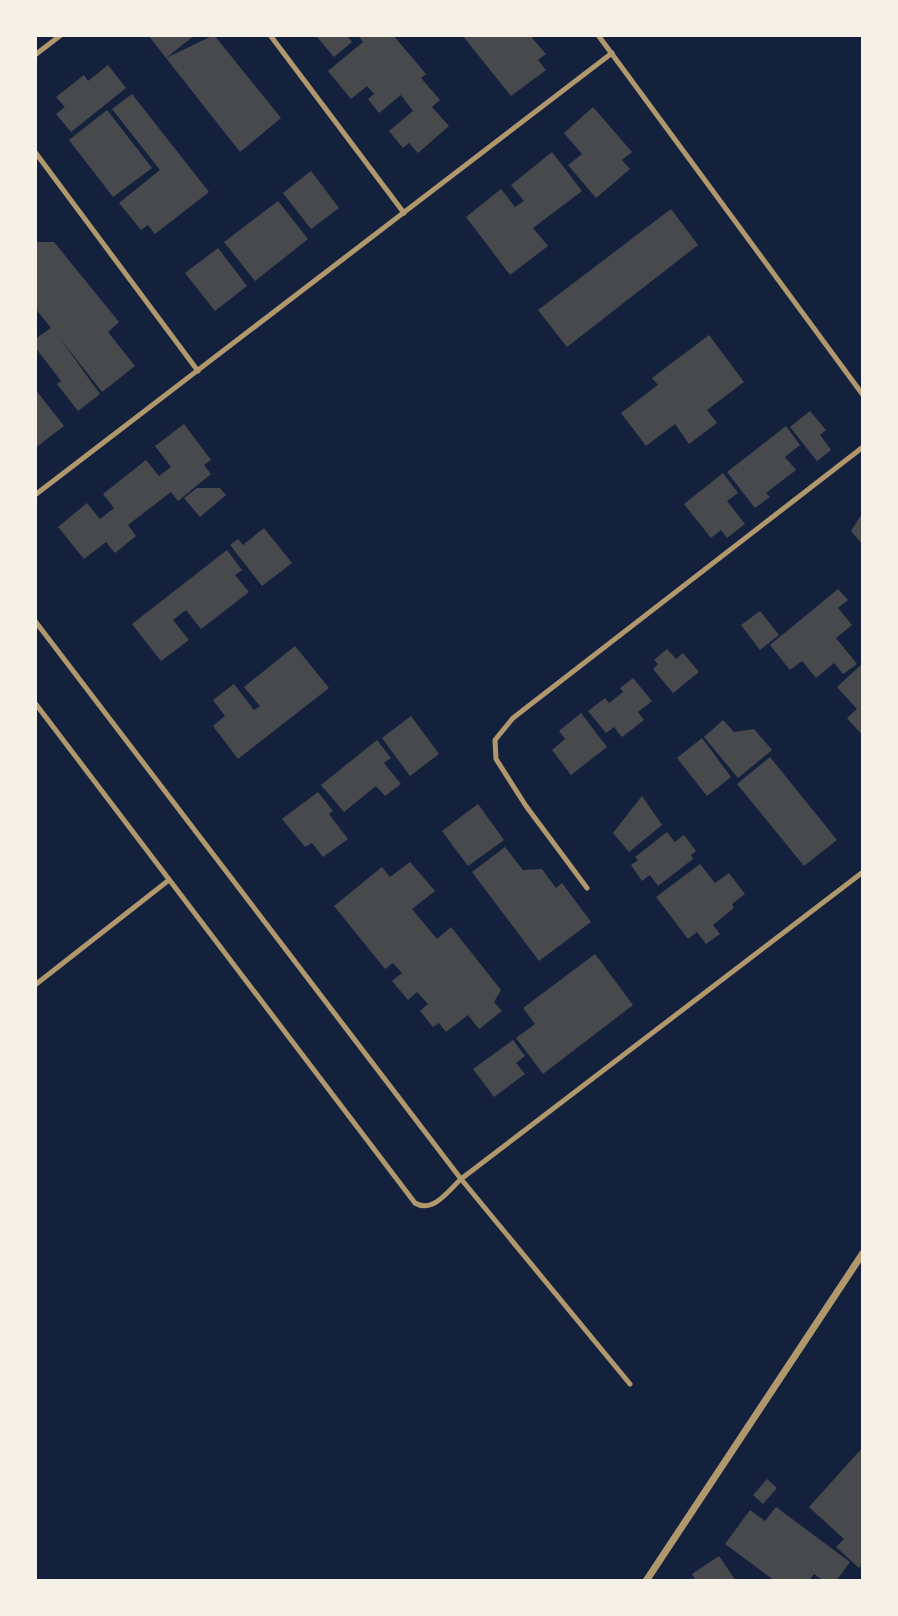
<svg xmlns="http://www.w3.org/2000/svg" width="898" height="1616" viewBox="0 0 898 1616" font-family="Ubuntu,sans-serif">
	<style>
		.building { fill: #48494c }
		.lines { fill: none; stroke-linecap: round; stroke-linejoin: round }
		.service { stroke: #b1986c; stroke-width: 5 }
		.minor { stroke: #b1986c; stroke-width: 7 }
	</style>
	<rect width="100%" height="100%" fill="#14213d"/>
	<g class="building">
		<path d="M 148,35 L 195,35 L 166,58 L 214,35 L 281,118 L 240,152 L 166,58 Z"/>
		<path d="M 320,35 L 350,35 L 348,37 L 352,42 L 334,57 L 317,37 Z"/>
		<path d="M 358,35 L 393,35 L 426,74 L 421,78 L 440,100 L 432,107 L 449,126 L 418,153 L 409,143 L 403,148 L 389,131 L 413,111 L 401,95 L 379,113 L 368,99 L 374,94 L 367,86 L 351,99 L 328,71 L 363,42 Z"/>
		<path d="M 462,35 L 536,35 L 532,38 L 546,54 L 538,60 L 546,70 L 511,96 Z"/>
		<path d="M 108,65 L 126,88 L 71,132 L 56,114 L 65,107 L 56,97 L 84,75 L 88,81 Z"/>
		<path d="M 132,94 L 209,192 L 155,234 L 148,225 L 141,230 L 119,203 L 160,170 L 112,109 Z"/>
		<path d="M 593,107 L 632,152 L 622,160 L 630,169 L 596,198 L 568,165 L 582,154 L 564,133 Z"/>
		<path d="M 107,110 L 152,168 L 113,197 L 69,140 Z"/>
		<path d="M 552,152 L 582,191 L 533,228 L 548,246 L 510,275 L 466,217 L 501,189 L 515,207 L 524,201 L 511,185 Z"/>
		<path d="M 311,171 L 339,208 L 311,229 L 283,193 Z"/>
		<path d="M 278,201 L 308,239 L 255,281 L 224,242 Z"/>
		<path d="M 671,209 L 698,245 L 567,347 L 538,310 Z"/>
		<path d="M 35,242 L 54,242 L 119,322 L 108,332 L 135,366 L 102,392 L 59,337 L 100,394 L 78,411 L 57,384 L 61,381 L 35,347 L 35,339 L 51,328 L 35,308 Z"/>
		<path d="M 218,248 L 247,286 L 215,311 L 185,273 Z"/>
		<path d="M 709,335 L 744,382 L 707,410 L 717,423 L 689,444 L 675,424 L 646,446 L 621,413 L 658,385 L 652,378 Z"/>
		<path d="M 35,389 L 64,426 L 35,448 Z"/>
		<path d="M 810,411 L 826,430 L 820,435 L 831,450 L 817,461 L 790,427 Z"/>
		<path d="M 184,424 L 211,460 L 204,465 L 211,474 L 178,501 L 171,492 L 128,525 L 136,536 L 115,553 L 106,542 L 84,559 L 58,527 L 87,503 L 100,519 L 114,508 L 103,494 L 146,460 L 159,476 L 171,467 L 155,446 Z"/>
		<path d="M 786,426 L 800,445 L 785,457 L 796,470 L 766,493 L 770,497 L 755,508 L 727,472 Z"/>
		<path d="M 723,473 L 738,493 L 727,501 L 745,524 L 727,538 L 721,530 L 711,538 L 684,504 Z"/>
		<path d="M 197,488 L 220,488 L 226,495 L 200,517 L 184,498 Z"/>
		<path d="M 863,512 L 863,545 L 851,531 Z"/>
		<path d="M 264,528 L 292,563 L 262,586 L 230,545 L 238,539 L 243,545 Z"/>
		<path d="M 227,550 L 242,570 L 235,575 L 249,592 L 201,629 L 186,610 L 173,620 L 189,640 L 161,661 L 132,624 Z"/>
		<path d="M 838,589 L 848,600 L 838,608 L 852,625 L 836,638 L 857,664 L 843,674 L 834,663 L 816,678 L 802,661 L 790,670 L 770,645 Z"/>
		<path d="M 760,611 L 779,635 L 760,650 L 741,625 Z"/>
		<path d="M 295,646 L 329,688 L 238,759 L 213,726 L 225,716 L 213,700 L 234,684 L 254,710 L 260,706 L 244,687 Z"/>
		<path d="M 667,649 L 676,659 L 683,653 L 699,672 L 673,693 L 653,669 L 658,664 L 654,660 Z"/>
		<path d="M 863,663 L 863,736 L 847,718 L 857,709 L 837,687 Z"/>
		<path d="M 633,678 L 652,701 L 638,712 L 644,720 L 622,737 L 614,727 L 606,733 L 588,711 L 605,698 L 609,703 L 623,692 L 620,688 Z"/>
		<path d="M 581,713 L 607,747 L 571,775 L 552,750 L 565,739 L 559,731 Z"/>
		<path d="M 411,716 L 439,754 L 410,776 L 382,738 Z"/>
		<path d="M 723,720 L 734,732 L 754,729 L 772,750 L 738,778 L 704,737 Z"/>
		<path d="M 702,738 L 731,777 L 707,796 L 677,758 Z"/>
		<path d="M 377,740 L 391,758 L 384,763 L 401,784 L 385,796 L 376,786 L 344,812 L 321,785 Z"/>
		<path d="M 770,757 L 837,840 L 804,866 L 737,784 Z"/>
		<path d="M 318,792 L 333,811 L 329,814 L 348,839 L 323,857 L 312,843 L 305,847 L 282,819 Z"/>
		<path d="M 642,796 L 662,825 L 629,852 L 613,833 Z"/>
		<path d="M 478,804 L 504,840 L 468,866 L 442,831 Z"/>
		<path d="M 667,832 L 675,842 L 684,835 L 696,851 L 691,855 L 693,859 L 658,886 L 650,875 L 642,881 L 631,865 L 638,860 L 635,857 Z"/>
		<path d="M 505,847 L 523,870 L 542,869 L 556,888 L 562,883 L 591,922 L 539,961 L 472,872 Z"/>
		<path d="M 410,862 L 435,891 L 412,909 L 437,939 L 451,927 L 501,990 L 494,1002 L 502,1011 L 479,1029 L 468,1015 L 446,1032 L 439,1023 L 433,1027 L 420,1011 L 428,1004 L 417,992 L 408,1000 L 392,981 L 402,973 L 393,963 L 385,969 L 334,906 L 382,867 L 390,877 Z"/>
		<path d="M 700,864 L 715,883 L 729,873 L 745,894 L 732,904 L 734,908 L 713,925 L 720,934 L 706,944 L 697,932 L 688,939 L 656,897 Z"/>
		<path d="M 595,954 L 633,1005 L 543,1074 L 516,1038 L 535,1024 L 523,1008 Z"/>
		<path d="M 513,1040 L 525,1056 L 516,1063 L 525,1074 L 494,1097 L 473,1069 Z"/>
		<path d="M 863,1447 L 863,1564 L 859,1568 L 836,1547 L 844,1539 L 809,1507 Z"/>
		<path d="M 767,1479 L 777,1488 L 763,1504 L 753,1495 Z"/>
		<path d="M 776,1507 L 850,1562 L 836,1581 L 824,1581 L 814,1574 L 809,1581 L 775,1581 L 725,1544 L 750,1510 L 765,1521 Z"/>
		<path d="M 719,1556 L 736,1581 L 696,1581 L 692,1574 Z"/>
	</g>
	<g class="lines">
		<g class="service">
			<path d="M 270,35 L 404,213"/>
			<path d="M 598,35 L 863,395"/>
			<path d="M 35,55 L 61,35"/>
			<path d="M 35,152 L 198,371"/>
			<path d="M 35,495 L 612,53"/>
			<path d="M 35,621 L 461,1179 L 630,1384"/>
			<path d="M 35,703 L 415,1203 C 433,1214 449,1190 461,1179 L 863,872"/>
			<path d="M 587,888 L 526,806 L 496,759 L 495,740 L 513,718 L 863,447"/>
			<path d="M 35,985 L 169,880"/>
		</g>
		<path class="minor" d="M 646,1581 L 863,1253"/>
	</g>
	<rect width="898" height="1616" fill="none" stroke="#f6f1e7" stroke-width="74"/>
</svg>
